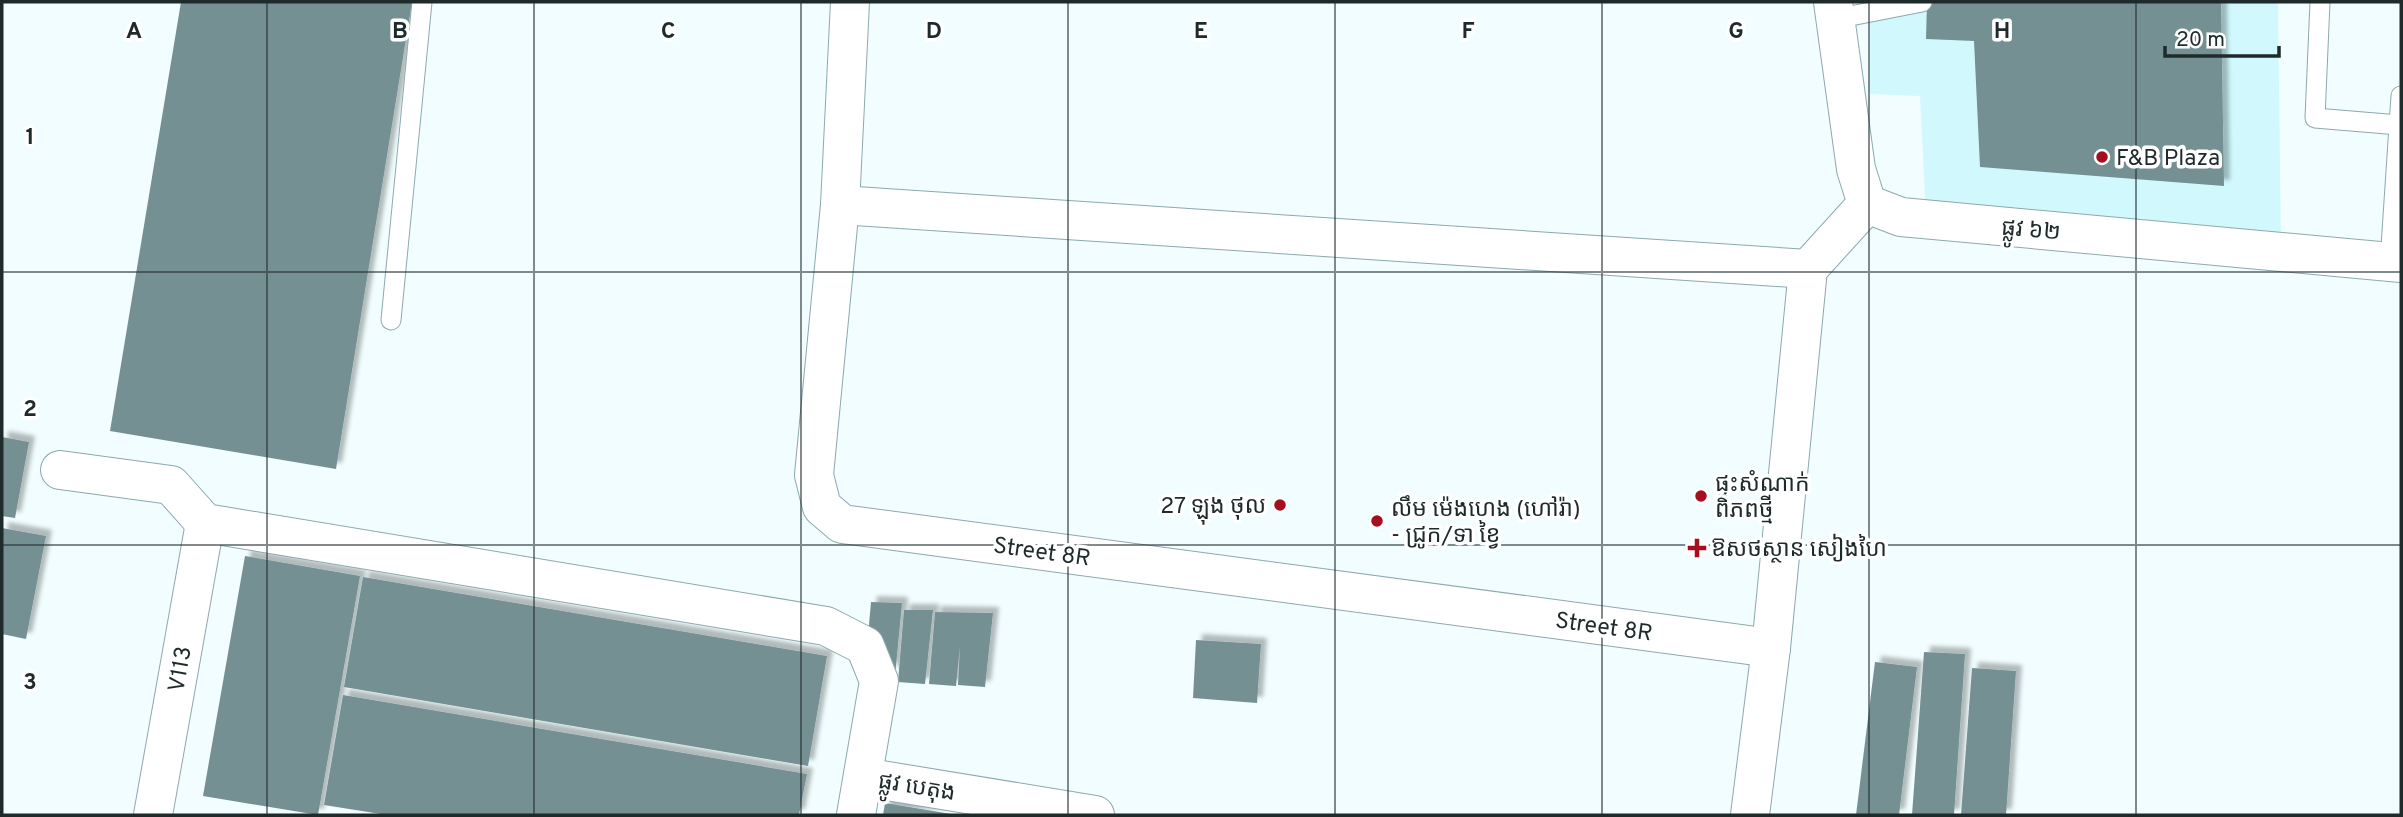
<svg xmlns="http://www.w3.org/2000/svg" width="2403" height="817" viewBox="0 0 2403 817" font-family="Overpass,'Noto Sans Khmer',sans-serif">
	<style>
		.built { fill: #d1f9fd }
		.building { fill: #759093; filter: url(#shadow) }
		.lines { fill: none; stroke-linecap: round; stroke-linejoin: round }
		.service-casing { stroke: #8da9ac; stroke-width: 21 }
		.minor-casing { stroke: #8da9ac; stroke-width: 40 }
		.tertiary-casing { stroke: #8da9ac; stroke-width: 40 }
		.service { stroke: #fff; stroke-width: 19 }
		.minor { stroke: #fff; stroke-width: 38 }
		.tertiary { stroke: #fff; stroke-width: 38 }
		.grid { fill: none; stroke: #1f2a2b; stroke-width: 2; stroke-opacity: 0.55 }
		.poi-dot { fill: #a60e1f; stroke: #fff; stroke-width: 2.5 }
		.labels { text-anchor: middle; stroke-width: 7; stroke-linejoin: round; paint-order: stroke }
		.poi-label { font-size: 23px; fill: #1f2a2b; stroke: #fff; text-anchor: start }
		.street-label { font-size: 23px; fill: #1f2a2b; stroke: #fff }
		.grid-label { font-size: 23px; text-anchor: middle; font-weight: bold; fill: #1f2a2b; stroke: #fff; stroke-width: 7; stroke-linejoin: round; paint-order: stroke }
	</style>
	<defs>
		<filter id="shadow"><feDropShadow dx="6" dy="-6" stdDeviation="2" flood-color="#0004"/></filter>
	</defs>
	<rect width="100%" height="100%" fill="#f1fdfe"/>
	<path class="built" d="M 1870,2 L 2278,2 L 2281,247 L 1926,218 L 1920,96 L 1870,94 Z"/>
	<g class="building">
		<path d="M 181,2 L 412,2 L 336,469 L 110,431 Z"/>
		<path d="M 1927,2 L 2221,2 L 2224,186 L 1980,167 L 1974,41 L 1926,39 Z"/>
		<path d="M 2,437 L 29,442 L 15,518 L 2,516 Z"/>
		<path d="M 2,528 L 46,536 L 26,639 L 2,634 Z"/>
		<path d="M 245,556 L 360,576 L 318,815 L 203,796 Z"/>
		<path d="M 363,577 L 827,656 L 808,766 L 344,687 Z"/>
		<path d="M 871,602 L 902,603 L 895,676 L 868,636 Z"/>
		<path d="M 904,610 L 933,610 L 925,684 L 898,682 Z"/>
		<path d="M 935,612 L 993,613 L 985,687 L 958,685 L 960,646 L 956,686 L 929,684 Z"/>
		<path d="M 1196,640 L 1261,644 L 1257,703 L 1193,698 Z"/>
		<path d="M 1924,652 L 1965,654 L 1954,815 L 1912,815 Z"/>
		<path d="M 1875,662 L 1917,667 L 1899,815 L 1856,815 Z"/>
		<path d="M 1972,668 L 2016,671 L 2006,815 L 1961,815 Z"/>
		<path d="M 343,695 L 807,774 L 799,815 L 387,815 L 324,805 Z"/>
		<path d="M 885,803 L 951,814 L 951,815 L 883,815 Z"/>
	</g>
	<g class="lines">
		<defs>
			<g id="service">
				<path d="M 2320,2 L 2315,118 L 2399,125"/>
				<path d="M 1835,19 L 1922,2"/>
				<path d="M 2390,262 L 2401,96"/>
				<path d="M 391,320 L 422,2"/>
			</g>
			<g id="minor">
				<path d="M 850,2 L 840,205 L 814,475 L 822,507 L 842,524 L 1771,648"/>
				<path d="M 840,205 L 1808,269"/>
				<path d="M 60,470 L 171,485 L 205,523 L 826,626 L 865,646 L 879,681 L 856,815"/>
				<path d="M 863,777 L 1095,815"/>
				<path d="M 153,815 L 205,523"/>
				<path d="M 1750,815 L 1771,648 L 1808,269 L 1867,204"/>
			</g>
			<path id="tertiary" d="M 1833,2 L 1856,169 L 1867,204 L 1901,217 L 2401,263"/>
		</defs>
		<use href="#service" class="service-casing"/>
		<use href="#minor" class="minor-casing"/>
		<use href="#tertiary" class="tertiary-casing"/>
		<use href="#service" class="service"/>
		<use href="#minor" class="minor"/>
		<use href="#tertiary" class="tertiary"/>
	</g>
	<path class="grid" d="M 267,2 L 267,815M 534,2 L 534,815M 801,2 L 801,815M 1068,2 L 1068,815M 1335,2 L 1335,815M 1602,2 L 1602,815M 1869,2 L 1869,815M 2136,2 L 2136,815M 2,272 L 2401,272M 2,545 L 2401,545"/>
	<g class="poi-dot">
		<circle cx="2102" cy="157" r="7"/>
		<circle cx="1701" cy="496" r="7"/>
		<circle cx="1280" cy="505" r="7"/>
		<circle cx="1377" cy="521" r="7"/>
		<path d="M1693.5 537.5h7v7h7v7h-7v7h-7v-7h-7v-7h7z"/>
	</g>
	<g class="labels">
		<g class="poi-label">
			<text x="2116" y="165">F&amp;B Plaza</text>
			<text x="1715" y="491">ផ្ទះសំណាក់<tspan x="1715" dy="26">ពិភពថ្មី</tspan></text>
			<text x="1266" y="513" text-anchor="end">27 ឡុង ថុល</text>
			<text x="1391" y="516">លឹម ម៉េងហេង (ហៅរ៉ា)<tspan x="1391" dy="26">- ជ្រូក/ទា ខ្វៃ</tspan></text>
			<text x="1711" y="556">ឱសថស្ថាន សៀងហៃ</text>
		</g>
		<g class="street-label">
			<text transform="translate(2031 229) rotate(5)" y="8">ផ្លូវ ៦២</text>
			<text transform="translate(1042 551) rotate(8)" y="8">Street 8R</text>
			<text transform="translate(1604 626) rotate(8)" y="8">Street 8R</text>
			<text transform="translate(179 669) rotate(-80)" y="8">V113</text>
			<text transform="translate(917 786) rotate(9)" y="8">ផ្លូវ បេតុង</text>
		</g>
	</g>
	<g class="grid-label">
		<text x="134" y="38">A</text>
		<text x="400" y="38">B</text>
		<text x="668" y="38">C</text>
		<text x="934" y="38">D</text>
		<text x="1201" y="38">E</text>
		<text x="1468" y="38">F</text>
		<text x="1736" y="38">G</text>
		<text x="2002" y="38">H</text>
		<text x="30" y="144">1</text>
		<text x="30" y="416">2</text>
		<text x="30" y="689">3</text>
	</g>
	<rect width="2403" height="817" fill="none" stroke="#1f2a2b" stroke-width="7"/>
	<path d="M2165 46v10h114v-10" fill="none" stroke="#1f2a2b" stroke-width="3.5"/>
	<text x="2176" y="46" font-size="21" fill="#1f2a2b" stroke="#ffffff" stroke-width="5" paint-order="stroke">20 m</text>
</svg>
